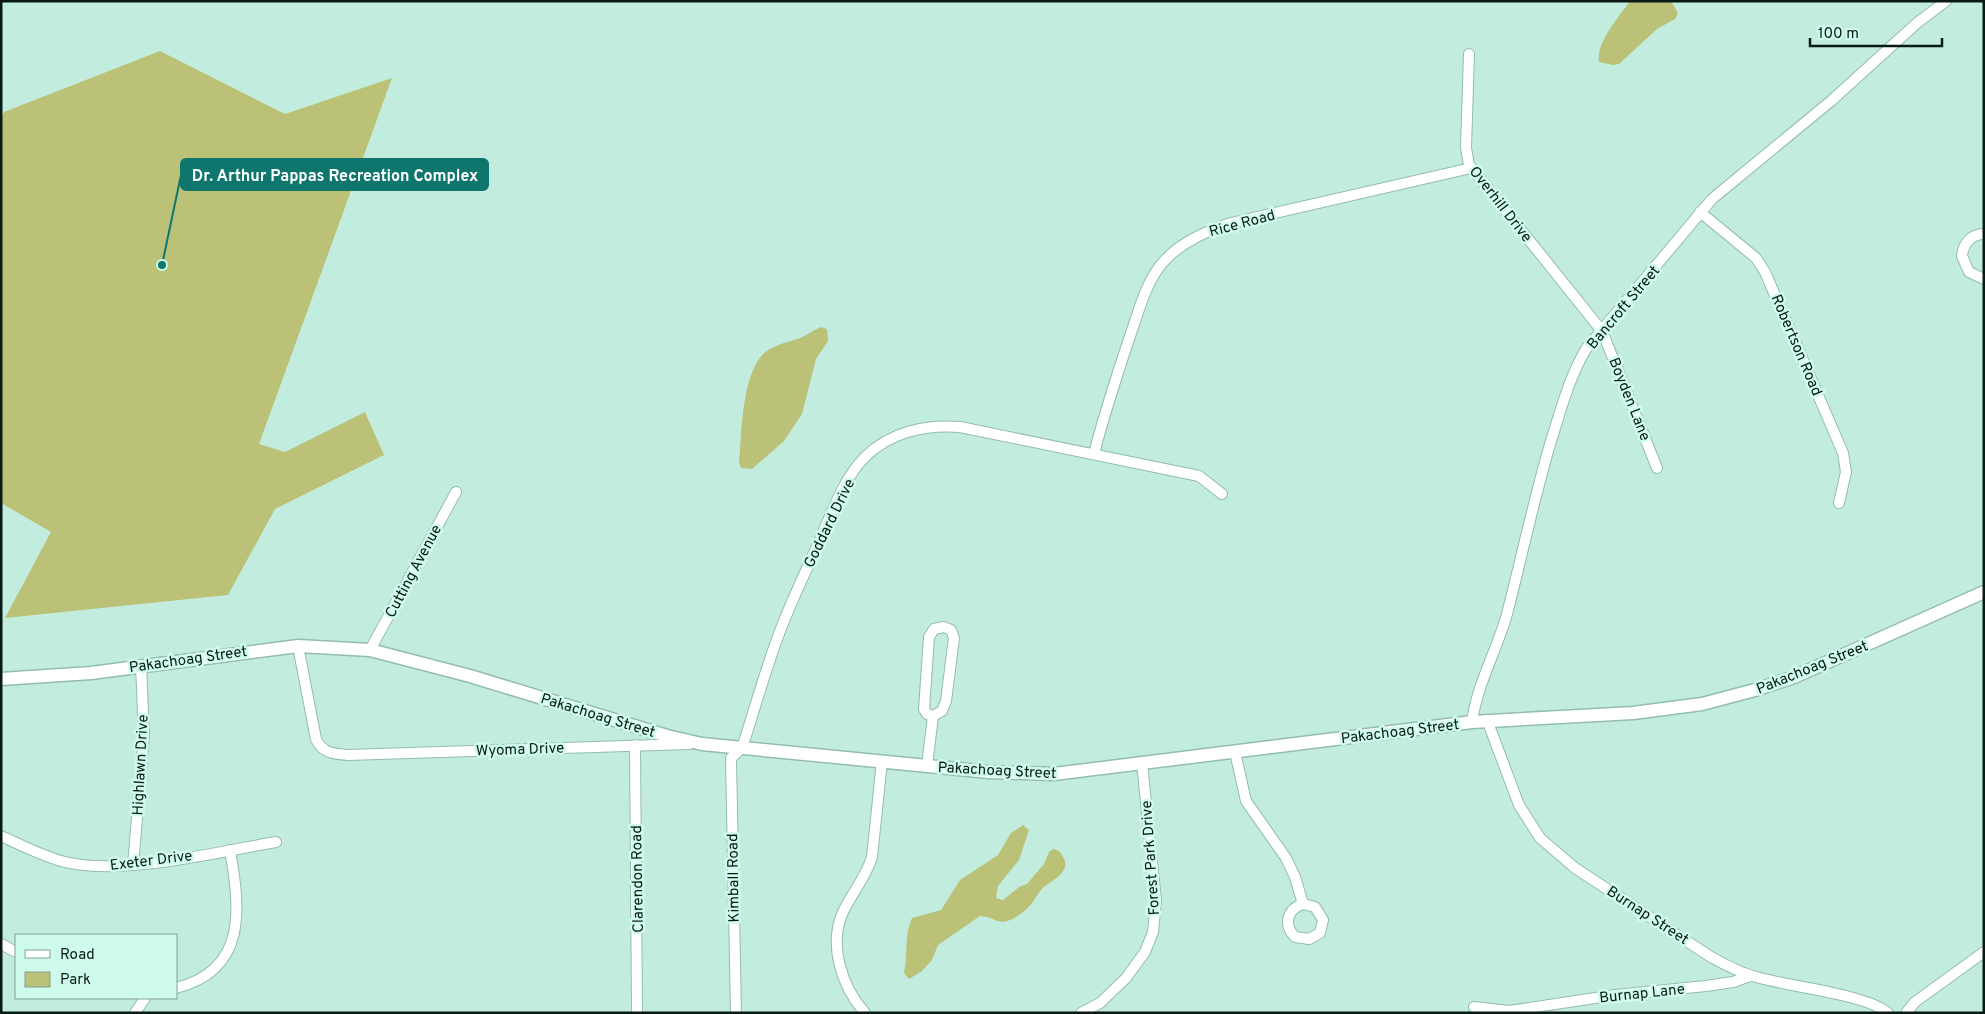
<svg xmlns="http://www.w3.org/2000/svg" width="1985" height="1014" viewBox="0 0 1985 1014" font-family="Overpass,sans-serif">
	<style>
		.green { fill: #bbc278 }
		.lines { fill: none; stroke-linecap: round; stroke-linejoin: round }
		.minor-casing { stroke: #93bdae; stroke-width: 12 }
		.tertiary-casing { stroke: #93bdae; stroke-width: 15 }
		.minor { stroke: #fff; stroke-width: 10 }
		.tertiary { stroke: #fff; stroke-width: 12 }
		.labels { text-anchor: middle; stroke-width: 5; stroke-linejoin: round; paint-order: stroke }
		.street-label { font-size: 15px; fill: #091a15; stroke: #cffbeb }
		.leader { fill: none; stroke: #0f766e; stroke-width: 2 }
		.callout-dot { fill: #0f766e; stroke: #cffbeb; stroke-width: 2 }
		.callout { fill: #0f766e; stroke: #0f766e; stroke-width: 2 }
		.callout-label { font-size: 16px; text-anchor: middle; font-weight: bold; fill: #fff }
	</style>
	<rect width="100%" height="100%" fill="#c2edde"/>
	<g class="green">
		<path d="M 1630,1 L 1671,1 L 1678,13 L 1675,19 L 1657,29 L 1619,64 L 1613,65 L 1599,62 C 1596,42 1619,17 1630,1 Z"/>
		<path d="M 160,51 L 285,114 L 392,78 L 259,444 L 285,452 L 365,412 L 384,455 L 275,509 L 228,595 L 5,618 L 51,532 L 1,503 L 1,118 L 4,112 Z"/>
		<path d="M 821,327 L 827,329 L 828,341 L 816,359 L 802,414 L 784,441 L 752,469 L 741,468 L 739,463 C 742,433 741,369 768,350 C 778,344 789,342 800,338 C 807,335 814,330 821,327 Z"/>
		<path d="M 1023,825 L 1029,830 L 1019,860 L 998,886 L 996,898 L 1003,900 L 1019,887 L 1027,884 L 1044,864 L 1049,852 L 1053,849 C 1058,850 1060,851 1062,855 C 1073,871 1054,879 1044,887 C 1039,891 1036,898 1032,903 C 1027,910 1015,919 1007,921 C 998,924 990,916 980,916 L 938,945 L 932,960 L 922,971 L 909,979 L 904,973 C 908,954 904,935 912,918 L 941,910 L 960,880 L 998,855 L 1011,833 Z"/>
	</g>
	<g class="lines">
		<defs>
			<g id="minor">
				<path d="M 1469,54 L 1466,148 L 1469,165 L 1602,331 L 1657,468"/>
				<path d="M 1700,212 L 1756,258 L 1765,272 L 1843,453 L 1846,472 L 1839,503"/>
				<path d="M 1984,234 C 1971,234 1963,244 1962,256 L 1969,272 L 1984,279"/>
				<path d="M 1094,454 C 1104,414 1117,375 1130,336 C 1139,311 1146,280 1165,260 C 1183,241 1207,231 1231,223 L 1471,168"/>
				<path d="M 298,646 L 316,739 C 322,753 334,754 348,755 L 689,744"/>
				<path d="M 370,650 L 456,492"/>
				<path d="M 1487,720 L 1519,805 L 1540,838 L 1575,868 L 1711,957 C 1724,964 1738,972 1753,976 C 1783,986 1867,994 1888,1013"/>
				<path d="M 1472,722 C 1477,684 1497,650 1507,614 C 1522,556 1534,498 1551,441 C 1561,409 1569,378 1586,349 L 1712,199 L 1831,101 L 1917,23 L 1946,1"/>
				<path d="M 635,745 L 637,1013"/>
				<path d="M 1235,752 L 1246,801 L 1286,858 L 1295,877 L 1303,904 C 1287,909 1283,925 1295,937 L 1309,939 L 1320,933 L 1323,920 L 1315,907 L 1303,904"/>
				<path d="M 927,766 L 933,716 L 927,714 L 924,709 L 929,637 L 934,629 L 944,627 L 951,630 L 954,638 L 946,701 L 942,711 L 933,716"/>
				<path d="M 1,836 C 21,845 40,855 61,861 C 117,877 217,852 276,842"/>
				<path d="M 133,865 L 144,735 L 141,665"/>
				<path d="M 1,944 L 16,952"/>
				<path d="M 176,988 C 248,970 240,908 230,850"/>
				<path d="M 1474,1007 L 1509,1011 L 1615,995 L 1706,986 L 1733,982 L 1750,976"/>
				<path d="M 135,1013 L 145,998"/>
				<path d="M 736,1013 L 731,758 L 742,748 C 756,706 767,662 784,621 C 795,593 809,565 821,537 C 833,510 844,478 865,457 C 890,432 926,424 960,427 L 1199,476 L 1222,494"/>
				<path d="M 865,1013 C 842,987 828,945 843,912 C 852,893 866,877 872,857 L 882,761"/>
				<path d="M 1081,1013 L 1100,1003 L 1126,978 L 1145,952 L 1153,932 L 1156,901 L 1142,763"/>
				<path d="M 1906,1013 L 1915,1002 L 1984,952"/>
			</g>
			<path id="tertiary" d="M 1,679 L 91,673 L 298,646 L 370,650 L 470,676 L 667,736 L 702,744 L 989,772 L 1054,774 L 1472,722 L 1633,713 L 1702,704 L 1755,690 L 1794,677 L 1984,592"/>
		</defs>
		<use href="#minor" class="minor-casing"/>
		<use href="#tertiary" class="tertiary-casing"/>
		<use href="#minor" class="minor"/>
		<use href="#tertiary" class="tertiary"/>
	</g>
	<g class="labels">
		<g class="street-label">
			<text transform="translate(1501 204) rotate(52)" y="5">Overhill Drive</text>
			<text transform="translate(1242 223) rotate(-15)" y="5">Rice Road</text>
			<text transform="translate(1623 307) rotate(-50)" y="5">Bancroft Street</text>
			<text transform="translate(1797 345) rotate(67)" y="5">Robertson Road</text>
			<text transform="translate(1630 399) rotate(68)" y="5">Boyden Lane</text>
			<text transform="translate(829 523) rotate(-64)" y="5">Goddard Drive</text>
			<text transform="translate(413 571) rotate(-62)" y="5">Cutting Avenue</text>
			<text transform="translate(188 659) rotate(-8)" y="5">Pakachoag Street</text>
			<text transform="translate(1812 667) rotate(-22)" y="5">Pakachoag Street</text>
			<text transform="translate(598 715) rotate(17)" y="5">Pakachoag Street</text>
			<text transform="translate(1400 731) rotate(-7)" y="5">Pakachoag Street</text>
			<text transform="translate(520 749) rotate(-2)" y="5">Wyoma Drive</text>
			<text transform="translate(140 765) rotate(-87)" y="5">Highlawn Drive</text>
			<text transform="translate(997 770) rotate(3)" y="5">Pakachoag Street</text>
			<text transform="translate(1150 858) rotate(-94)" y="5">Forest Park Drive</text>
			<text transform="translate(151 860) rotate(-7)" y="5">Exeter Drive</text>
			<text transform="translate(733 878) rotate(-91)" y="5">Kimball Road</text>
			<text transform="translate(637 879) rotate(-91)" y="5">Clarendon Road</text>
			<text transform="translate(1648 915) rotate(33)" y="5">Burnap Street</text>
			<text transform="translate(1642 993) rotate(-6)" y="5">Burnap Lane</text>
		</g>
	</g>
	<path class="leader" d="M162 265L181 175"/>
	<circle class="callout-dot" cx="162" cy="265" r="5"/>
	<rect class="callout" x="181" y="159" width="307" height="31" rx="5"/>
	<g class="callout-label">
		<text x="335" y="181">Dr. Arthur Pappas Recreation Complex</text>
	</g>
	<rect width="1985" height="1014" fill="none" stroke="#091a15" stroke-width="5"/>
	<rect x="15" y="934" width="162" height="65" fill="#cffbeb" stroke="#80a195"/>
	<rect x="25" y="950" width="25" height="8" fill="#ffffff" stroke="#80a195"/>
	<text x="60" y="959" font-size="15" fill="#091a15">Road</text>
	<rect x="25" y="972" width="25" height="15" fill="#bbc278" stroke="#80a195"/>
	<text x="60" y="984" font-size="15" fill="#091a15">Park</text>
	<path d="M1810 38v8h132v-8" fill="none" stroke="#091a15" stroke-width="2.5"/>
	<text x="1818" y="38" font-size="15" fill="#091a15" stroke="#cffbeb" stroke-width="4" paint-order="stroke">100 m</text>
</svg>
